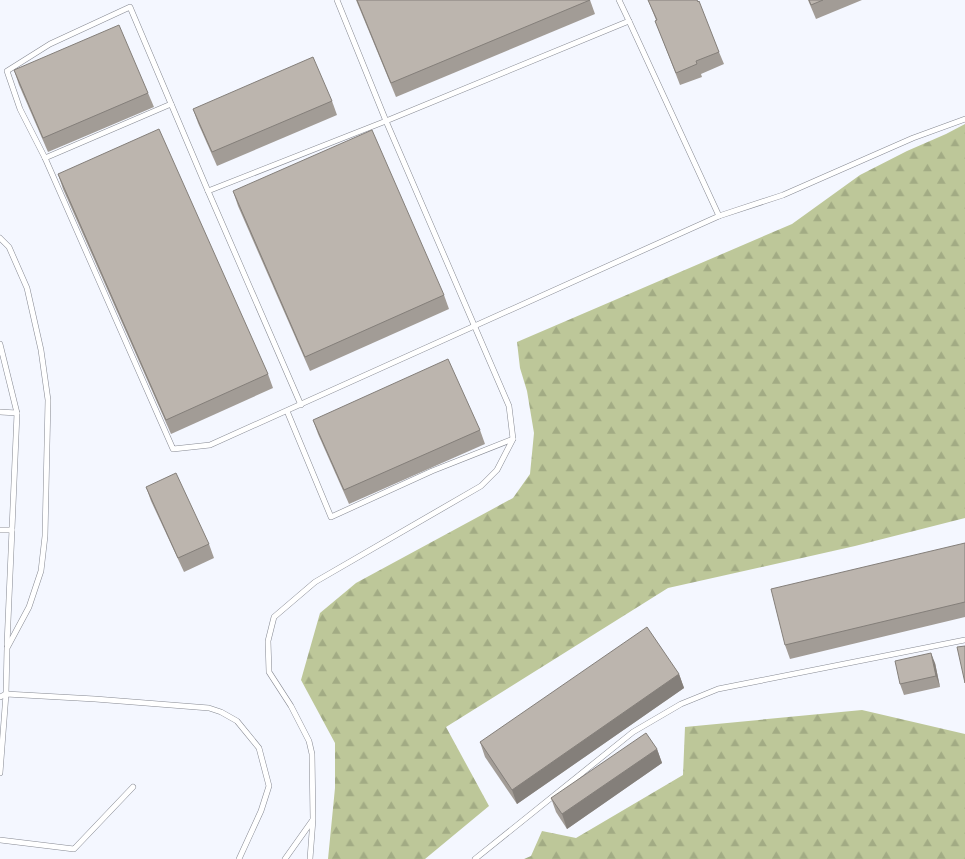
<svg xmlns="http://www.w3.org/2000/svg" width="965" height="859" viewBox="0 0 965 859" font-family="'Work Sans',sans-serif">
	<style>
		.forest { fill: url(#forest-firs) }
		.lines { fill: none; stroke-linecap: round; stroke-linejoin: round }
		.lane-casing { stroke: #868992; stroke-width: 6 }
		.lane { stroke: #fff; stroke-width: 5 }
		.wall { fill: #a29c96 }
		.shaded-wall { fill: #847f7a }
		.building { fill: #bcb5ae; stroke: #847f7a }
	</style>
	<defs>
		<pattern id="forest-firs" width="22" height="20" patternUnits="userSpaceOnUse" patternTransform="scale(1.25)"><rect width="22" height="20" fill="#bdc799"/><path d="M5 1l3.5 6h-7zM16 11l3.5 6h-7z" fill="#a2ab84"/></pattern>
	</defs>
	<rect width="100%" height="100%" fill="#f4f7ff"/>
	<g class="forest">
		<path d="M 965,124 L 965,518 L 855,546 L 668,588 L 446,727 L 489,806 L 425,859 L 328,859 L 335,788 L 335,743 L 301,680 L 320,613 L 356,583 L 513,498 L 530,474 L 534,433 L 527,391 L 520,368 L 517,342 L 792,224 L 860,175 L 907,151 L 946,134 Z"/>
		<path d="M 862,710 L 965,734 L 965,859 L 524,859 L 531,856 L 542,831 L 576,838 L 683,775 L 685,727 Z"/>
	</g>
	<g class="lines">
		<defs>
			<g id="lane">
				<path d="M 619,0 L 629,21"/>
				<path d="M 45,158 L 171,104"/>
				<path d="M 208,191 L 130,7 L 50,44 L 7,71 L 20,109 L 45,158 L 173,449 L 210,445 L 719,216 L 783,195 L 913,138 L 965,119"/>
				<path d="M 0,238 L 9,247 L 27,288 L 41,350 L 48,400 L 45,536 L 41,571 L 29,607 L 7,648 L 6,694 L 0,773"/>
				<path d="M 0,344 L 17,413 L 7,645"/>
				<path d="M 301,405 L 208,191 L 386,121 L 629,21 L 719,216"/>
				<path d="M 287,411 L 331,517 L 432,471 L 513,439"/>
				<path d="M 0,412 L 17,413"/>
				<path d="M 0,530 L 12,530"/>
				<path d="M 0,697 L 6,694 L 95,699 L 209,708 L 221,712 L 237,721 L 259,748 L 269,786 L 261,811 L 239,859"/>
				<path d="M 0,840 L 74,849 L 133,787"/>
				<path d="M 285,859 L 312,821"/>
				<path d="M 310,859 L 313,819 L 312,754 L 309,741 L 291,706 L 269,672 L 268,641 L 274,617 L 315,582 L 481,486 L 497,470 L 513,439 L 509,406 L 386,121 L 337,0"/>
				<path d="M 475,859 L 633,732 L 681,704 L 718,689 L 965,640"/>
			</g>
		</defs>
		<use href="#lane" class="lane-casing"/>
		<use href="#lane" class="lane"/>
	</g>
	<g class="wall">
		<path d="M 356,0 L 590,0 L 595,14 L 396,97 Z"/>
		<path d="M 648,0 L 697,0 L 719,52 L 724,64 L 701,74 L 702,77 L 680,85 L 660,33 L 655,21 L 656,20 Z"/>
		<path d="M 808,0 L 862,0 L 816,19 Z"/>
		<path d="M 14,70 L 148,93 L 154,107 L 48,152 L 19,85 Z"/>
		<path d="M 332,101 L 337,115 L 217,166 L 198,123 L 193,109 Z"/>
		<path d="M 58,174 L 268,374 L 273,388 L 171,434 L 63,189 Z"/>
		<path d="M 233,191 L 444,295 L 449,309 L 310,371 L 238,206 Z"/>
		<path d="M 313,420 L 480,430 L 485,444 L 349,504 L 318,434 Z"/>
		<path d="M 146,487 L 209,544 L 214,558 L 184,572 L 151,501 Z"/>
		<path d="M 965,543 L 965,617 L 790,659 L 785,645 Z"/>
		<path d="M 935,663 L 940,687 L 904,695 L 900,684 Z"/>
		<path d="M 679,674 L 684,688 L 517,804 L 485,757 L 480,742 Z"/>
		<path d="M 657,749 L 662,763 L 567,829 L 556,812 L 551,798 Z"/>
	</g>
	<g class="shaded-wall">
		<path d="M 931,653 L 935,663 L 940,687 L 936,676 Z"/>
		<path d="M 679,674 L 684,688 L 517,804 L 512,790 Z"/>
		<path d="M 657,749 L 662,763 L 567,829 L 562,814 Z"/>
	</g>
	<g class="building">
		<path d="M 357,0 L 590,0 L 391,83 Z"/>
		<path d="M 648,0 L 697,0 L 698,2 L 699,1 L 719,52 L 696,61 L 697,64 L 676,73 L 655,21 L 657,20 Z"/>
		<path d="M 809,0 L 823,0 L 811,5 Z"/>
		<path d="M 119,25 L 148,93 L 43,138 L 14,70 Z"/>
		<path d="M 313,57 L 332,101 L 212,152 L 193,109 Z"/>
		<path d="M 159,129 L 268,374 L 166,420 L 58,174 Z"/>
		<path d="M 372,130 L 444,295 L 305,357 L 233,191 Z"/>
		<path d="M 448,359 L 480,430 L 344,490 L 313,420 Z"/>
		<path d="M 176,473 L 209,544 L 178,558 L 146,487 Z"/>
		<path d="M 965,543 L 965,602 L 785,645 L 771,589 Z"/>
		<path d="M 647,627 L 679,674 L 512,790 L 480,742 Z"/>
		<path d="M 965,646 L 965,683 L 957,647 Z"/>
		<path d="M 931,653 L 936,676 L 900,684 L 895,661 Z"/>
		<path d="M 646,733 L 657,749 L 562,814 L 551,798 Z"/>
	</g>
</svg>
